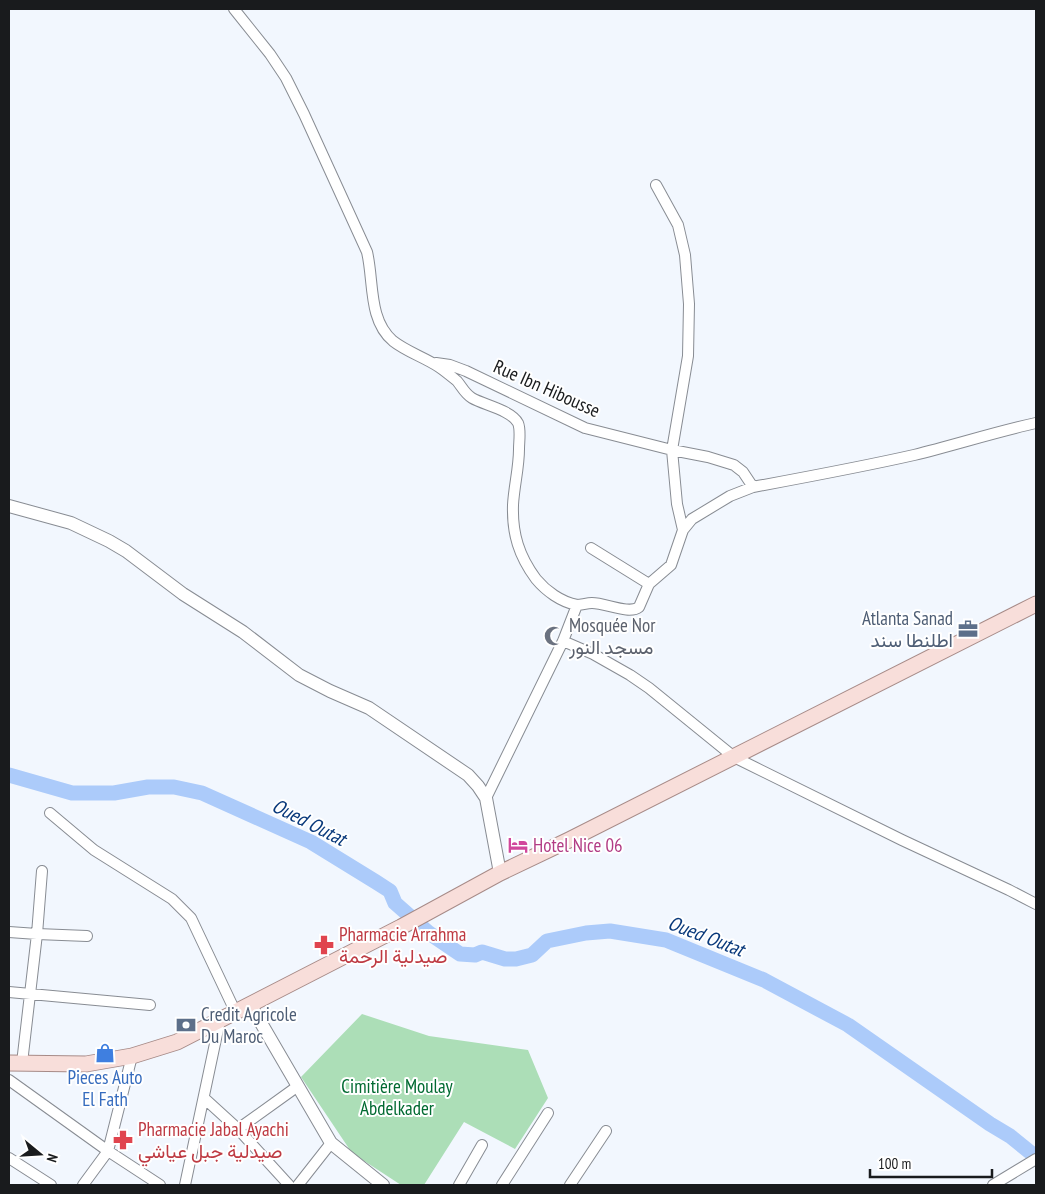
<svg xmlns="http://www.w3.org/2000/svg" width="1045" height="1194" font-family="'PT Sans Narrow',Vazirmatn,sans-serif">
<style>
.green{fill:#acdeb7}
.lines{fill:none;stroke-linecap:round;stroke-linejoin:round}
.river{stroke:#accbfa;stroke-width:15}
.minor-casing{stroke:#888c93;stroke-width:12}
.tertiary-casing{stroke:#888c93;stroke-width:14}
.primary-casing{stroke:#a78b88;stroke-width:17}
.minor{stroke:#fff;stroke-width:10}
.tertiary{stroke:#fff;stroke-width:12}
.primary{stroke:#f8deda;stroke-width:15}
.labels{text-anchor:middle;stroke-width:4;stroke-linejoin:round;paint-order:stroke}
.street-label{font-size:19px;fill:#191b1d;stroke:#fff}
.service-label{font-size:19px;fill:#4e5e75;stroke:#fff;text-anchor:end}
.worship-label{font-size:19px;fill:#5b616d;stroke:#fff;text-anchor:start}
.hotel-label{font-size:19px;fill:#b23c85;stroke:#fff;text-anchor:start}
.health-label{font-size:19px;fill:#be3a42;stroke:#fff;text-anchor:start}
.shop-label{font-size:19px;fill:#366cbe;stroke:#fff}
.park-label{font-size:19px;fill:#016a31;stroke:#fff}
.water-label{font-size:20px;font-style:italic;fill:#09397b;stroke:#fff}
</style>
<rect width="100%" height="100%" fill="#f2f7fe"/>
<path class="green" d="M362 1014 429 1036 528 1050 548 1098 515 1149 464 1122 424 1185H401L352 1153 301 1077Z"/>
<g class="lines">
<path class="river" d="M9 775 72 793H114L148 787H174L202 793 311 842 376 882 390 891 395 903 429 933 460 954 475 955 482 952 505 959H516L532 955 547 941 586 933 610 931 666 940 764 980 848 1025 990 1124 1010 1136 1036 1157"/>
<defs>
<path id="minor" d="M234 9 270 54 286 78 304 114 367 252C374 281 368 320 393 341 407 352 424 357 439 367 445 371 451 376 457 381 462 387 465 394 472 398 484 405 511 410 518 423 521 430 519 441 519 449 519 468 514 486 513 505 512 534 519 556 536 579 546 591 561 602 577 605 581 605 587 603 592 603 606 603 629 615 639 607L649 584 671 565 683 530 692 519 730 496 753 487C807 477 861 467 914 455 955 445 995 432 1036 423
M656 185 678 225 685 255 689 304 688 356 672 450 677 504 683 530
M436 363 450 365 466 371 585 428 672 450 708 457 734 465 743 472 753 487
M591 548 649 584
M563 641 593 654 630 675 649 688 734 757 902 840 1009 890 1036 904
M486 798 563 641 577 605
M50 813 94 850 172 899 191 918 235 1011
M42 871 37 934 87 936
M9 932 37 934 22 1063
M9 992 150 1005
M9 1080 108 1151 160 1185
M204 1098 238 1129 289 1185
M238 1129 298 1086
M9 1158 51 1185
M83 1185 108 1151 132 1056
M185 1185 220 1020
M298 1185 331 1143
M459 1185 482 1145
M502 1185 548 1113
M570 1185 606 1131
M993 1185 1036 1159"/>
<path id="tertiary" d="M9 506 71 523 109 541 126 551 183 594 243 632 299 675 330 691 369 708 468 775 478 786 486 798 500 873
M250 1004 331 1143 383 1185"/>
<path id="primary" d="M9 1063 86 1064 132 1056 177 1042 401 927 500 873 569 840 1036 604"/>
</defs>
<use href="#minor" class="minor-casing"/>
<use href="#tertiary" class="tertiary-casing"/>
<use href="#primary" class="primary-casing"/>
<use href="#minor" class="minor"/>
<use href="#tertiary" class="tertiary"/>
<use href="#primary" class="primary"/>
</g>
<defs>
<symbol id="office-bare" viewBox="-9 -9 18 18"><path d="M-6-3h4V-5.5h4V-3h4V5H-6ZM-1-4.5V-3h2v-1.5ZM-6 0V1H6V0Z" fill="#5c6f8a" stroke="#fff" stroke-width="2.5" paint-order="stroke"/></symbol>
<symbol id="mosque-bare" viewBox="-9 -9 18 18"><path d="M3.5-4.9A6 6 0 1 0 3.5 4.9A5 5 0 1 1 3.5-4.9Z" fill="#6b7280" stroke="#fff" stroke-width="2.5" paint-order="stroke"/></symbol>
<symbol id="hotel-bare" viewBox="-9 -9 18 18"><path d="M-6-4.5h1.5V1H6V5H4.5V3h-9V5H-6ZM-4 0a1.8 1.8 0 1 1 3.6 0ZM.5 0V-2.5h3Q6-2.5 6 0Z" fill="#d1479c" stroke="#fff" stroke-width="2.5" paint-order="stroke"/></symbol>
<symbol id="pharmacy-bare" viewBox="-9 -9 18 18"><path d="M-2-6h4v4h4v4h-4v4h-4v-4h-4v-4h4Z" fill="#e0444e" stroke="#fff" stroke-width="2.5" paint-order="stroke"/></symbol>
<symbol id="bank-bare" viewBox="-9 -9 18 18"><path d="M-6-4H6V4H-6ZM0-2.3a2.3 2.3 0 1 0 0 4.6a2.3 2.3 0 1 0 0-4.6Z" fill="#5c6f8a" stroke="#fff" stroke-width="2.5" paint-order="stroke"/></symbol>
<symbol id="shop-bare" viewBox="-9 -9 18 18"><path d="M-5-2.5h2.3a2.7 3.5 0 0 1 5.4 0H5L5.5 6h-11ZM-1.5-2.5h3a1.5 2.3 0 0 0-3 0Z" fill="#3f7fe0" stroke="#fff" stroke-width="2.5" paint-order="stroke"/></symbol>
</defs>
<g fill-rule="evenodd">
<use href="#office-bare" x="954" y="615" width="28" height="28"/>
<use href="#mosque-bare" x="540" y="622" width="28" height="28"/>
<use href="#hotel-bare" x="504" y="831" width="28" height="28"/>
<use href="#pharmacy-bare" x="310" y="931" width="28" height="28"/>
<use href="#bank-bare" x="172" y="1011" width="28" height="28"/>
<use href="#shop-bare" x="91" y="1039" width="28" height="28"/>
<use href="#pharmacy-bare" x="109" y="1126" width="28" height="28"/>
</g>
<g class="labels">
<g class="street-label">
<text transform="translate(547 388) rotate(24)" y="7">Rue Ibn Hibousse</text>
</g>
<g class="service-label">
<text x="953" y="625">Atlanta Sanad<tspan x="953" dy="22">اطلنطا سند</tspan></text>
<text x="201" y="1021" text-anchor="start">Credit Agricole<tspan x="201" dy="22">Du Maroc</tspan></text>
</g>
<g class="worship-label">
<text x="569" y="632">Mosquée Nor<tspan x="569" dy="22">مسجد النور</tspan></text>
</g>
<g class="hotel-label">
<text x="533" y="852">Hotel Nice 06</text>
</g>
<g class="health-label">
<text x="339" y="941">Pharmacie Arrahma<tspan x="339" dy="22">صيدلية الرحمة</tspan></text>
<text x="138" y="1136">Pharmacie Jabal Ayachi<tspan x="138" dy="22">صيدلية جبل عياشي</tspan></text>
</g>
<g class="shop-label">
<text x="105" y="1084">Pieces Auto<tspan x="105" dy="22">El Fath</tspan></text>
</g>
<g class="park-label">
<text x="397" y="1093">Cimitière Moulay<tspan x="397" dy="22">Abdelkader</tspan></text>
</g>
<g class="water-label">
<text transform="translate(309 822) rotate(27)" y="7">Oued Outat</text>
<text transform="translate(706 936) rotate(21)" y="7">Oued Outat</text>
</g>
</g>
<rect width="1045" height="1194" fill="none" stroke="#191b1d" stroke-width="20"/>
<g transform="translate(40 1154) rotate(108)" stroke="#ffffff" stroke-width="4" paint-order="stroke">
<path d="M0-4L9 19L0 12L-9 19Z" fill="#191b1d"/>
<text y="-8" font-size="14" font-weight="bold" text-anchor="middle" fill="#191b1d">N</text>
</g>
<path d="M870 1169v8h122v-8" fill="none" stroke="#191b1d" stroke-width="2.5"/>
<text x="878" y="1169" font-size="15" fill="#191b1d" stroke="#ffffff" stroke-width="4" paint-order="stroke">100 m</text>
</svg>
